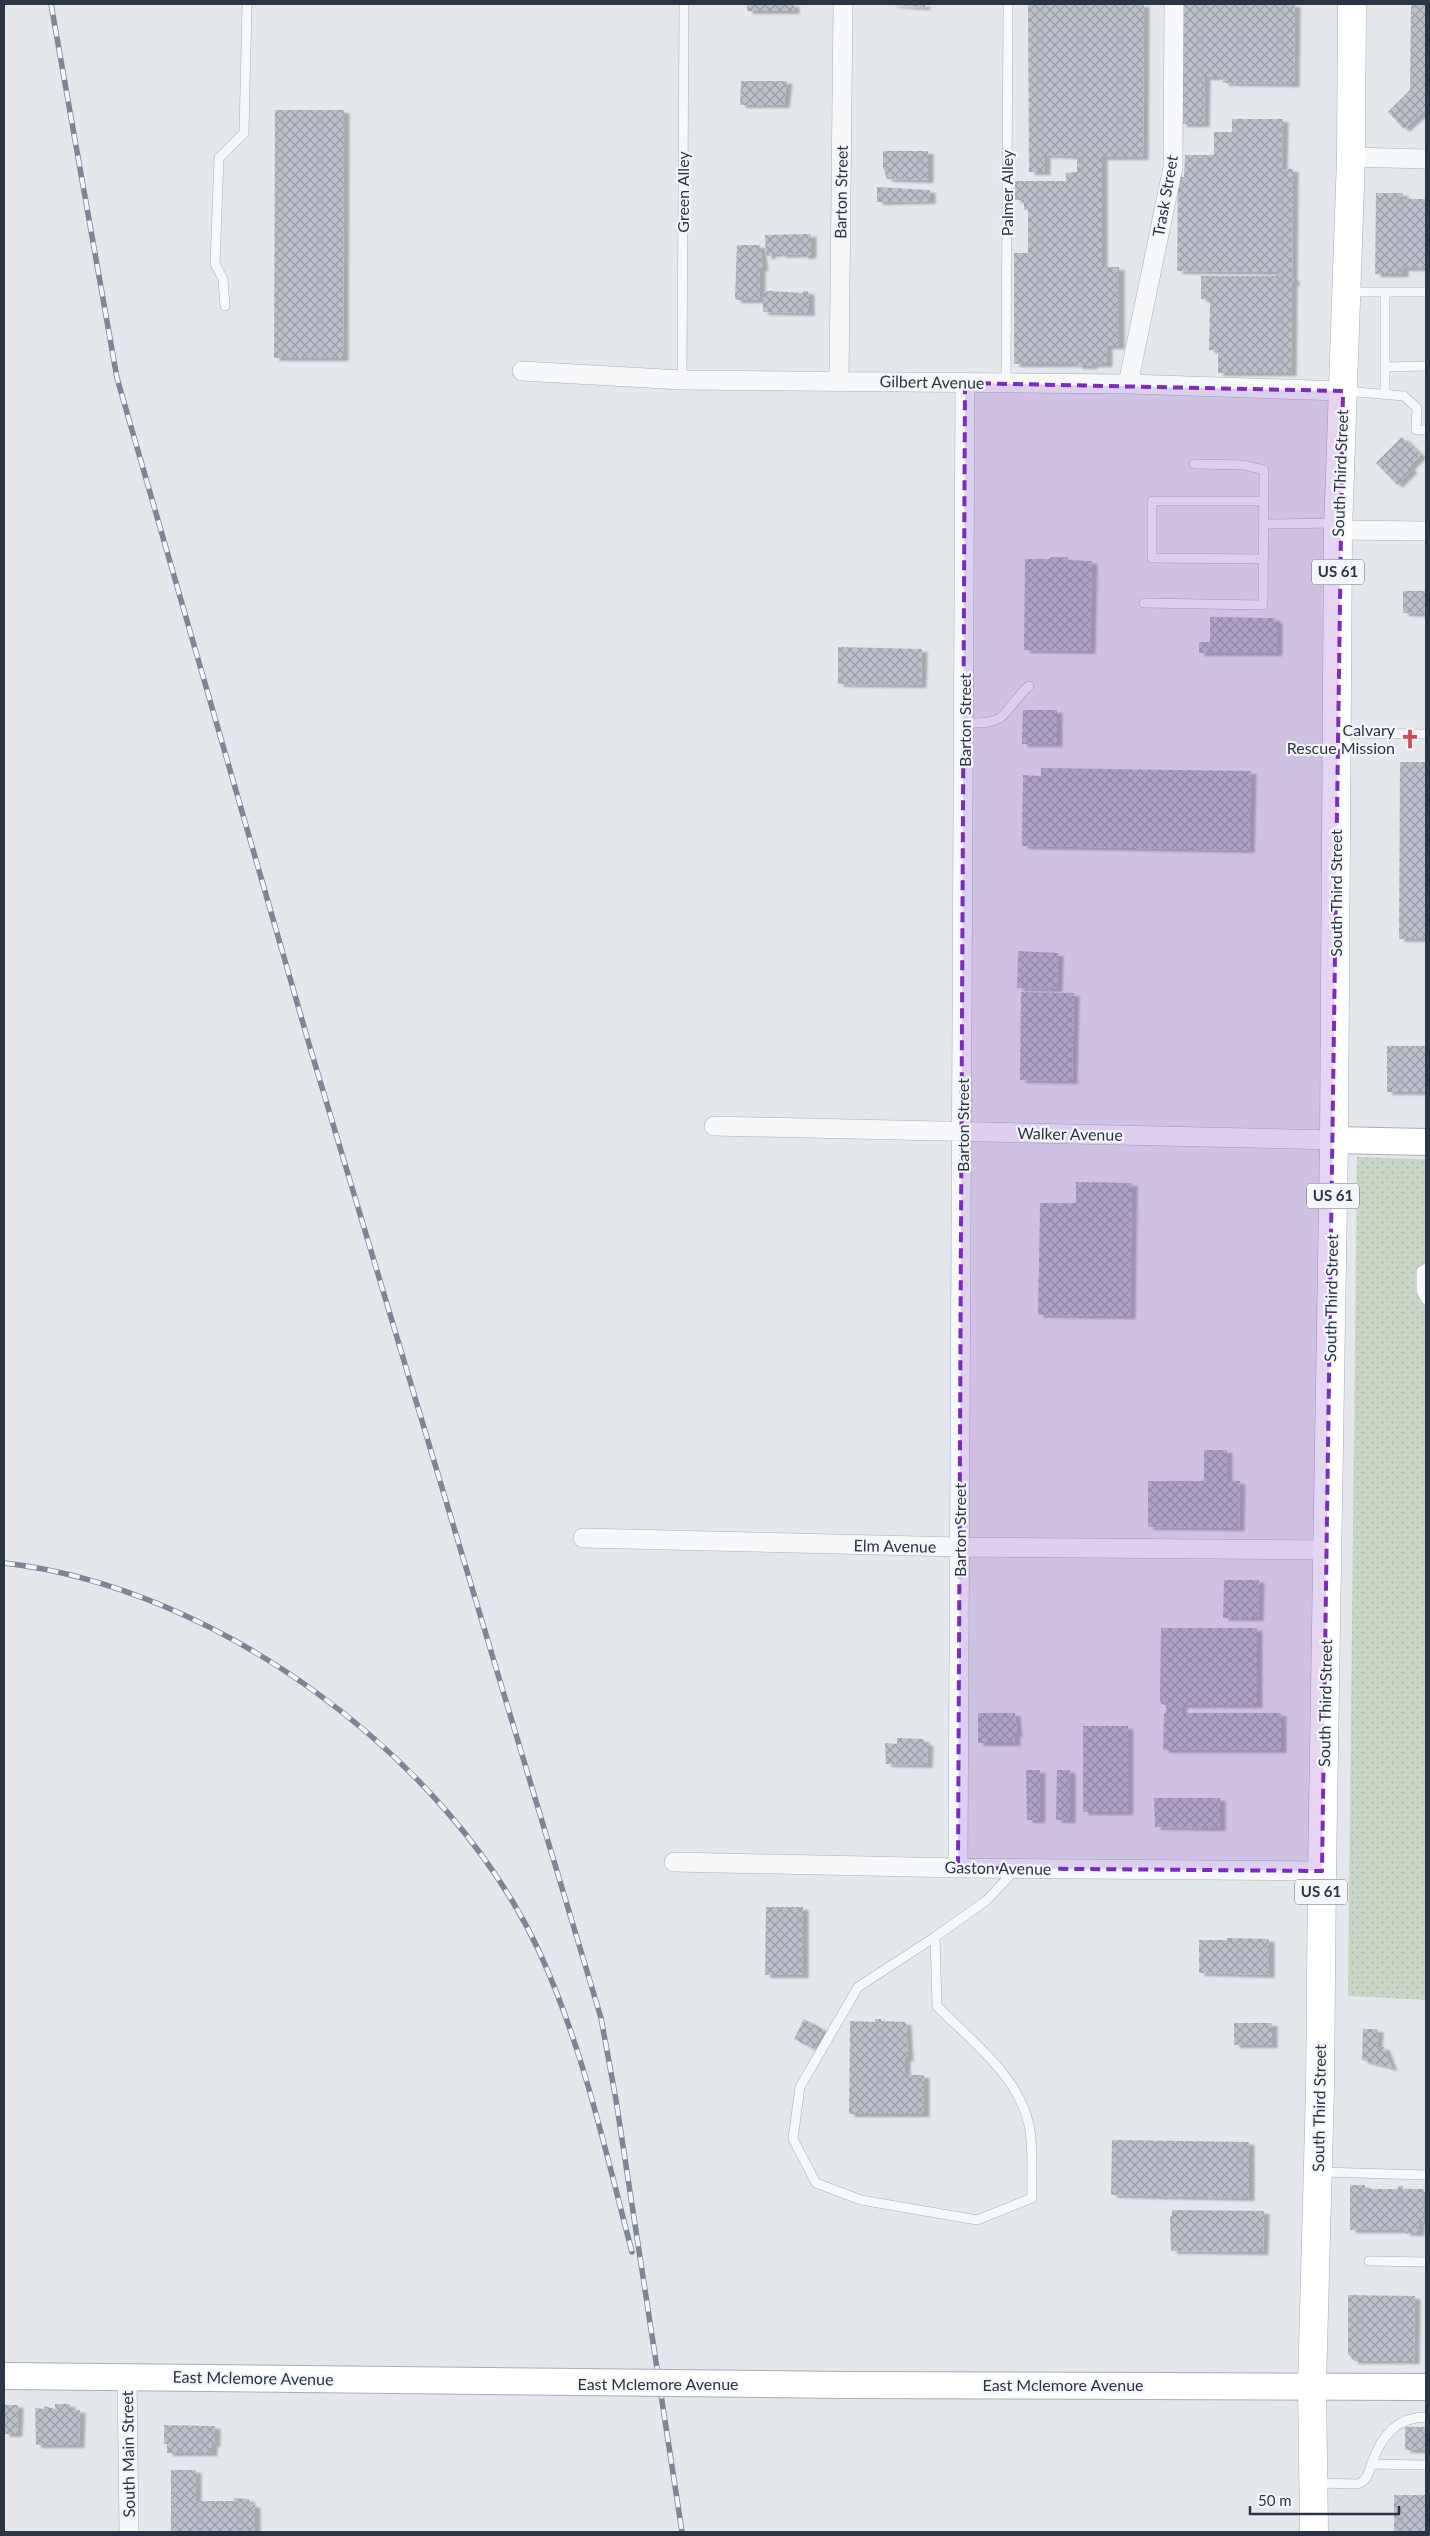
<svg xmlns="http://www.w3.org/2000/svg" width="1430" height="2536" font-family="Lato,sans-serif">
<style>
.grass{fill:url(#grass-dots)}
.building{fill:url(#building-cross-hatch);filter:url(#shadow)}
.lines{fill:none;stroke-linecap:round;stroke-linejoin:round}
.lane-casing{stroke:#a9aeb7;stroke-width:10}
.street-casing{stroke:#a9aeb7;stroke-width:20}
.secondary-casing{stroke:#a9aeb7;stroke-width:28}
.primary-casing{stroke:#a3abb8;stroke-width:29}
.lane{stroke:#f7f8fa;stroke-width:9}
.street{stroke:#f7f8fa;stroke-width:19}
.secondary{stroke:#fff;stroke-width:26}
.primary{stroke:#fff;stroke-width:28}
.rail-casing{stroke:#7d8696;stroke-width:5.5}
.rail{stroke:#f4f6f9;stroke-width:4;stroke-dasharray:11;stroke-linecap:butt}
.secondary-bridge-casing{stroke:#a9aeb7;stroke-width:28;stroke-linecap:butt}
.secondary-bridge{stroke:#fff;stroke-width:26}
.marked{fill:#7b2cbf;fill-opacity:0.2;stroke:#7b2cbf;stroke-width:4;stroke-dasharray:10 6;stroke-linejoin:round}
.labels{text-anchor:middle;stroke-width:4.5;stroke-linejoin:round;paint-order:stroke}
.shield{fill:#f4f6f9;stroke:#676e7b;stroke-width:1}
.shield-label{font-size:15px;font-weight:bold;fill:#2b3445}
.street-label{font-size:16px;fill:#2b3445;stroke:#f4f6f9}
.poi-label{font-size:16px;fill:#2b3445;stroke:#f4f6f9;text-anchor:end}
</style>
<defs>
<pattern id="grass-dots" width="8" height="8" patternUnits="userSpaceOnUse" patternTransform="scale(1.25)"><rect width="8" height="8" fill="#c9d6c5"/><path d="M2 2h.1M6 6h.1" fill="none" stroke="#adb8ab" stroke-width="1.8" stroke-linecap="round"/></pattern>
<pattern id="building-cross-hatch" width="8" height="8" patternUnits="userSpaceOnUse" patternTransform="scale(1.25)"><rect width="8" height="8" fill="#bbc0ca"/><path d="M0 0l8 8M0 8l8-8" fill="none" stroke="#989da6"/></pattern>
<filter id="shadow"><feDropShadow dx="5.5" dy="3" stdDeviation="1" flood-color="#0004"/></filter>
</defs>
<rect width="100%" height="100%" fill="#e4e7ec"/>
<path class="grass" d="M1357 1157 1426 1159V2000L1348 1996Z"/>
<path class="building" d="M747 4H794V11H747Z
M892 4H925V7L892 5Z
M1028 4H1144L1143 157H1102V267H1119V346H1107V364H1092V366H1077V364H1014V253H1028V210H1024V200H1015V181H1066V173L1077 172V156L1045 155V172H1029Z
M1203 4H1295L1294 84 1223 83 1224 77H1205L1204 124H1181L1180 5Z
M1411 4H1426V109L1404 129 1388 112 1410 90Z
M741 81H787L784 105H740Z
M275 110H344L343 358H274Z
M1232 119H1283L1282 169H1293L1292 278H1294V283H1292L1291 373H1218V351L1209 350 1210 300 1201 299V276H1276V272L1177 271 1178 177H1184L1185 155H1214V132H1232Z
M883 151H928V180L887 179 883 167Z
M877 187 930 190V201L877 202Z
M1376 193H1403V199H1426V268H1403V274H1375Z
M811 234V254L808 256H803V254L781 255V253L770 254V256H766L765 235Z
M737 245H760L763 268H760V300H736L735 297Z
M770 291 803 293V291H807L809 293V313L763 312V292Z
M1402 437 1421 455 1409 467 1412 470 1397 485 1376 463Z
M1051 557H1068V560L1092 561 1090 651 1024 650 1025 559H1050Z
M1403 591H1426V614L1403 613Z
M1210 617 1275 618V621L1277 620V653H1199V642H1210Z
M838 647 922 649 921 685 838 684Z
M1023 710H1057V744H1022Z
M1400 762H1426V939H1399Z
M1041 768 1251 771 1249 850 1022 846 1023 775 1041 776Z
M1018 951 1058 953 1057 989 1017 988Z
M1021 992 1074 993 1072 1081 1020 1080Z
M1387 1046H1426V1092H1387Z
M1076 1182 1132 1183 1130 1316 1038 1315 1040 1203H1076Z
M1204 1450H1227V1481H1240L1239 1528 1148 1527V1481H1204Z
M1224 1580H1259L1258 1618H1223Z
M1161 1628H1257V1705H1182L1181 1713H1281V1750H1163L1164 1713H1166V1705L1161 1704 1160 1698Z
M978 1713H1015L1017 1734H1015V1743H978Z
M1083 1726H1128V1812H1083Z
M897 1738 924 1739V1743H928L927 1765 886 1764 885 1743 897 1744Z
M1026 1770H1040V1820H1027Z
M1057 1770H1070V1820H1056Z
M1154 1798H1220V1828L1155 1827Z
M766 1907H803V1975H765Z
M1227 1938 1269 1939V1975L1199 1973V1940H1227Z
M804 2019 824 2030 814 2049 794 2039Z
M875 2019H881V2021L906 2022 908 2058H905V2075H924V2114H849L850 2021 875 2022Z
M1234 2023H1272V2045H1234Z
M1363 2029H1378L1377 2047H1384L1392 2068 1362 2060Z
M1112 2140 1249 2142V2198L1111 2195Z
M1350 2185H1365V2189H1398V2186H1403L1402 2189H1424V2222H1419V2233H1405V2230H1350Z
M1172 2210 1264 2211 1263 2252 1171 2251 1170 2216H1172Z
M1348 2295 1415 2296 1414 2361H1354L1348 2354Z
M55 2404H70V2410H80L79 2445H36L35 2408 44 2409V2406L55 2409Z
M4 2405H18L17 2434H4Z
M164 2425 215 2426V2444H212V2453H167V2444H164Z
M1405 2427H1426V2450H1405Z
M171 2470H196V2501H234V2498L249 2499 250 2504 255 2505V2532H171Z
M1394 2495H1426V2532H1394Z"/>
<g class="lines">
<defs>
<path id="lane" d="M1349 292H1426
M1385 292V393
M225 306 223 279 215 264 219 158 244 133 247 4
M1385 367 1426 366
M682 380 684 4
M1006 383 1008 4
M1345 391 1404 396 1417 408 1416 430H1426
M1264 524 1336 523
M1264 559 1152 558V501H1264
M1144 603 1263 605 1264 470 1244 465 1194 464
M965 723C975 723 990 724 1000 718 1008 712 1019 694 1029 686
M1340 733 1426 734
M1426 1268 1421 1271V1291L1426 1300
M935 1937 858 1987 800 2087 793 2139 816 2183 861 2200 977 2220 1032 2198C1031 2175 1034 2148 1029 2125 1018 2075 971 2041 937 2006L935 1937 987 1900 1015 1870
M1321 2172 1426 2175
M1369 2261 1426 2262
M1371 2464 1426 2465
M1316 2483 1358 2484C1369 2479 1368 2473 1372 2463 1381 2436 1397 2417 1426 2417"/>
<path id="street" d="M1351 157 1426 159
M522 371 682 380 1128 384 1343 391
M839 381 843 4
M1128 384 1173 167 1174 4
M1338 530 1426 531
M714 1126 1334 1140
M583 1538 960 1547 1327 1550
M674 1862 958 1868 1322 1871
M958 1868 965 383
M127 2376 129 2532"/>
<path id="secondary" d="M1334 1140 1426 1142
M4 2376 394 2380
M844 2385 1426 2387"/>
<path id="primary" d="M1314 2532 1312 2386 1320 2089 1322 1871 1334 1140 1338 530 1351 157 1352 4"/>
</defs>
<use href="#lane" class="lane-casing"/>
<use href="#street" class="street-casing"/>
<use href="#secondary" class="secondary-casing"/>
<use href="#primary" class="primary-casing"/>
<use href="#lane" class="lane"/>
<use href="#street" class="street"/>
<use href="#secondary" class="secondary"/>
<use href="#primary" class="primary"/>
<defs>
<path id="rail" d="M51 4 117 378 309 1044 601 2018 616 2100 682 2532
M4 1563C216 1587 447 1756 538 1949 583 2046 605 2150 632 2252"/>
</defs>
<use href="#rail" class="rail-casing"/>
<use href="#rail" class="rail"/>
<defs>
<path id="secondary-bridge" d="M394 2380 844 2385"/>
</defs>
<use href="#secondary-bridge" class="secondary-bridge-casing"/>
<use href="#secondary-bridge" class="secondary-bridge"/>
</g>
<path class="marked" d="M965 383 1343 391 1322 1871 958 1868Z"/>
<defs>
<symbol id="church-bare" viewBox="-9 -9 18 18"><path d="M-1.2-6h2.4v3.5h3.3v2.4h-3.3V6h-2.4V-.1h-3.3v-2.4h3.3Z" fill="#d1495b" stroke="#f4f6f9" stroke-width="2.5" paint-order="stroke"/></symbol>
</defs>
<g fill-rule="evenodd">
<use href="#church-bare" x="1396" y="725" width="28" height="28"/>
</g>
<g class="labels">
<g class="shield">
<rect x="1312" y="559.5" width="52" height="25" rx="4"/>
<rect x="1307" y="1183.5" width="52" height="25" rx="4"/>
<rect x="1295" y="1879.5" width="52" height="25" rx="4"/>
</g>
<g class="shield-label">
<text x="1338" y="577">US 61</text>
<text x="1333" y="1201">US 61</text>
<text x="1321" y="1897">US 61</text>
</g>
<g class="street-label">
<text transform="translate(683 192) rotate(-90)" y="6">Green Alley</text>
<text transform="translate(841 192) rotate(-89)" y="6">Barton Street</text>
<text transform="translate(1007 193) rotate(-90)" y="6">Palmer Alley</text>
<text transform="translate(1165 196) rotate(-80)" y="6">Trask Street</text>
<text transform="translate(932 382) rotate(1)" y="6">Gilbert Avenue</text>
<text transform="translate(1340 473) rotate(-88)" y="6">South Third Street</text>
<text transform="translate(965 720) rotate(-90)" y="6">Barton Street</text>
<text transform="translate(1336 893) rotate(-90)" y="6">South Third Street</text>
<text transform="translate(963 1125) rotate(-90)" y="6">Barton Street</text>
<text transform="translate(1070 1134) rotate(1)" y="6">Walker Avenue</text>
<text transform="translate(1331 1298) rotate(-89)" y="6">South Third Street</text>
<text transform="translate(960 1530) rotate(-90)" y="6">Barton Street</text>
<text transform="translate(895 1546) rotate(1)" y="6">Elm Avenue</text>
<text transform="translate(1325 1703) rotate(-89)" y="6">South Third Street</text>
<text transform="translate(998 1868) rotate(1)" y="6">Gaston Avenue</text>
<text transform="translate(1319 2108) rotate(-89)" y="6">South Third Street</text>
<text transform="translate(253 2378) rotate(1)" y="6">East Mclemore Avenue</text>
<text x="658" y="2390">East Mclemore Avenue</text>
<text x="1063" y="2391">East Mclemore Avenue</text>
<text transform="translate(128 2454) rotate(-91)" y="6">South Main Street</text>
</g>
<g class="poi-label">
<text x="1395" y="736">Calvary<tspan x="1395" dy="18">Rescue Mission</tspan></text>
</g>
</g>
<rect width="1430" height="2536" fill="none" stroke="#2b3445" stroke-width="10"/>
<path d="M1250 2506v8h149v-8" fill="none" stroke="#2b3445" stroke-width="2.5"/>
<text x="1258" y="2506" font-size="15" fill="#2b3445" stroke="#f4f6f9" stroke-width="4" paint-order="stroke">50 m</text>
</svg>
